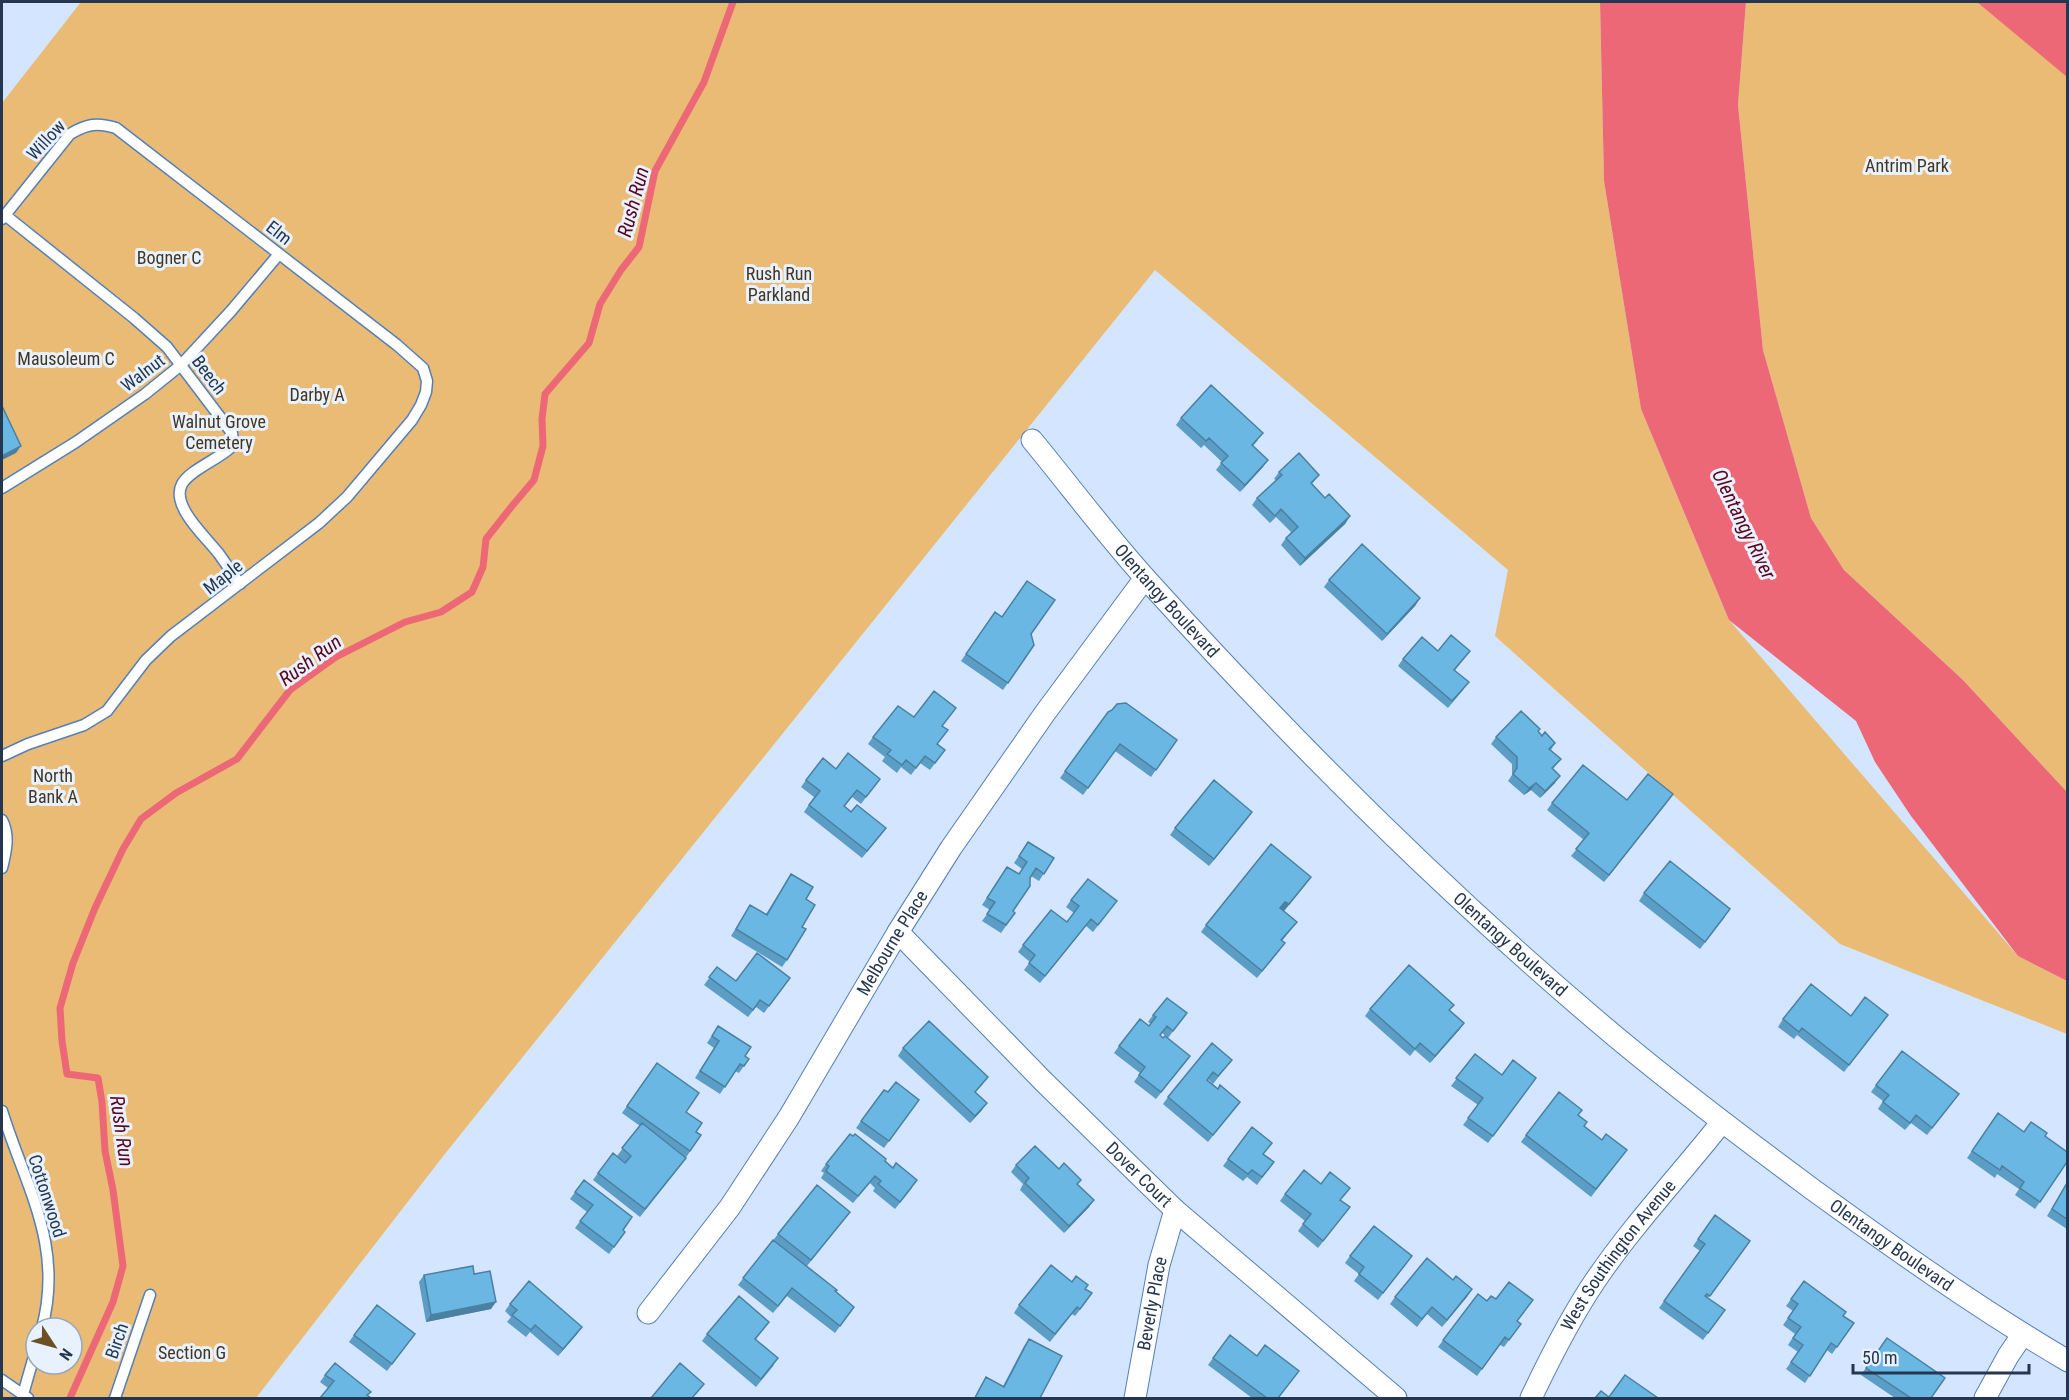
<svg xmlns="http://www.w3.org/2000/svg" width="2069" height="1400" font-family="'Roboto Condensed',sans-serif">
<style>
.green{fill:#eabb75;fill-rule:evenodd}
.water{fill:#ed6876}
.lines{fill:none;stroke-linecap:round;stroke-linejoin:round}
.stream{stroke:#ed6876;stroke-width:7}
.service-casing{stroke:#547fb8;stroke-width:13}
.minor-casing{stroke:#547fb8;stroke-width:23}
.service{stroke:#fff;stroke-width:10}
.minor{stroke:#fff;stroke-width:21}
.wall{fill:#5b9dc4}
.shaded-wall{fill:#4a80a0}
.building{fill:#6ab7e4;stroke:#4a80a0;stroke-width:1.5}
.labels{text-anchor:middle;stroke-width:6;stroke-linejoin:round;paint-order:stroke}
.street-label{font-size:18px;fill:#253750;stroke:#e8f2ff}
.park-label{font-size:18px;fill:#443621;stroke:#e8f2ff}
.water-label{font-size:20px;font-style:italic;fill:#5c051a;stroke:#e8f2ff}
</style>
<rect width="100%" height="100%" fill="#d3e5ff"/>
<path class="green" d="M81 2H1600L1604 181 1641 409 1729 620 2018 956 2067 981V1034L1840 944 1495 636 1508 570 1155 270 444 1155 256 1398H2V103ZM36 1328H72V1364H36Z
M1746 2H2067V792L1963 680 1844 570 1811 518 1763 350 1738 105Z"/>
<path class="water" d="M1600 2H1746L1738 105 1763 350 1811 518 1844 570 1963 680 2067 792V981L2018 956 1911 816 1875 762 1856 721 1729 620 1641 409 1604 181Z
M1977 2H2067V77Z"/>
<g class="lines">
<path class="stream" d="M70 1398 113 1302 123 1266 113 1190 105 1151 102 1102 98 1078 67 1074 62 1041 60 1008 73 963 95 908 123 849 141 819 176 793 237 759 290 690 336 657 405 622 441 612 472 592 483 567 486 539 512 506 534 480 543 446 542 419 545 394 589 343 600 304 621 270 639 247 655 171 704 82 733 2"/>
<defs>
<path id="service" d="M5 215 134 318 167 347 232 433 233 441 230 448C217 460 190 470 182 484 170 506 207 538 219 554 226 564 233 574 240 584
M2 219 70 134C87 124 97 122 116 128L397 345 423 368 427 381 426 392 421 405 412 420 347 497 319 523 171 636 146 660 107 711 84 725 28 744 2 756
M2 488 76 442 145 394 181 365 231 311 279 254
M2 820C10 835 6 852 2 868
M2 1111C26 1188 64 1245 42 1328
M2 1380 28 1398
M22 1398 36 1349
M115 1398 150 1295"/>
<g id="minor">
<path id="s1" d="M1032 440C1070 486 1107 536 1147 580 1288 736 1437 885 1597 1021 1666 1080 1739 1135 1812 1189 1895 1249 1979 1309 2068 1361"/>
<path id="s2" d="M898 932 1043 1081 1175 1210 1396 1398"/>
<path id="s3" d="M648 1313 730 1207 789 1117 898 932 951 848 1045 713 1145 578"/>
<path id="s4" d="M1135 1398 1159 1265 1175 1210"/>
<path id="s5" d="M1531 1398C1550 1358 1570 1318 1595 1281 1633 1225 1680 1175 1722 1122"/>
<path d="M1985 1398 2008 1356 2023 1334"/>
</g>
</defs>
<use href="#service" class="service-casing"/>
<use href="#minor" class="minor-casing"/>
<use href="#service" class="service"/>
<use href="#minor" class="minor"/>
</g>
<path class="wall" d="M1181 418 1258 440 1253 446 1263 467 1240 492 1216 470 1222 462 1204 445 1201 448 1176 425Z
M1279 472 1319 475 1312 484 1325 498 1350 516 1345 524 1300 566 1281 545 1286 538 1291 532 1276 517 1270 523 1252 505 1257 498 1276 480 1274 479Z
M1329 580 1420 598 1415 606 1382 641 1324 587Z
M995 612 1034 645 1003 690 961 661Z
M1438 651H1470L1455 670 1464 689 1448 708 1398 666 1403 659Z
M1108 712 1177 740 1151 777 1115 751 1083 795 1060 778Z
M914 717 943 726 938 744 945 750 930 770 920 763 911 775 901 767 897 773 882 761 885 757 868 744 873 737Z
M1538 732 1542 736 1555 743 1551 750 1561 759 1553 769 1555 783 1540 798 1531 790 1524 795 1508 781 1512 775V764L1491 744 1496 737Z
M836 769 880 779 861 804 852 797 845 806 881 835 862 858 804 812 814 797 801 787 806 780Z
M1668 801 1604 882 1571 856 1584 840 1547 810 1552 803Z
M1252 812 1209 866 1170 835 1175 828Z
M1028 842 1054 858 1039 881 1031 876 1013 911 1015 913 1001 933 982 921 990 910 982 905 1007 867 1019 874 1022 869 1014 863Z
M791 874 806 899 802 927 787 960 782 967 731 936 750 905 766 914Z
M1306 884 1284 911 1283 910 1297 922 1282 941 1280 950 1257 978 1201 932 1206 925Z
M1644 893 1725 917 1700 949 1639 901Z
M1071 900 1117 901 1093 932 1086 926 1040 983 1024 970 1030 962 1018 952 1023 945 1067 922 1074 913 1066 907Z
M717 967 736 981 790 978 764 1013 756 1007 748 1017 704 985Z
M1370 1009 1450 1010 1464 1023 1459 1030 1430 1063 1415 1050 1410 1056 1365 1016Z
M1187 1013 1168 1038 1162 1033 1160 1035 1185 1063 1156 1099 1134 1082 1140 1073 1114 1053 1119 1046 1149 1026 1151 1024 1148 1022 1153 1015Z
M1888 1015 1844 1072 1797 1035 1794 1039 1778 1027 1783 1019Z
M718 1026 745 1056 749 1059 739 1073 735 1071 720 1094 695 1078 714 1048 707 1043Z
M903 1048 983 1084 975 1092 982 1110 970 1123 898 1056Z
M1475 1054 1502 1075 1536 1078 1488 1143 1463 1125 1478 1105 1451 1086Z
M1232 1060 1213 1084 1208 1079 1207 1080 1218 1089 1240 1102 1208 1142 1163 1104 1168 1097Z
M657 1063 696 1132 701 1135 681 1165 640 1217 593 1180 598 1173 626 1163 617 1156 640 1126 622 1113Z
M1876 1085 1954 1101 1927 1135 1911 1123 1905 1130 1878 1109 1883 1101 1871 1092Z
M884 1090 888 1092 919 1100 884 1148 856 1128Z
M1998 1113 2024 1132 2045 1136 2067 1162 2035 1209 2015 1195 2019 1189 1997 1174 1995 1178 1967 1158Z
M1578 1115 1584 1126 1602 1140 1627 1150 1591 1197 1521 1142 1526 1135Z
M1252 1127 1263 1154 1274 1162 1257 1185 1247 1177 1243 1181 1223 1166Z
M885 1161 912 1188 895 1209 873 1191 875 1188 870 1183 853 1203 821 1178 824 1173 821 1171 826 1164Z
M1016 1165 1059 1169 1081 1180 1078 1184 1089 1207 1064 1233 1020 1190 1023 1184 1011 1172Z
M584 1180 623 1230 625 1232 609 1254 575 1228 587 1212 570 1199Z
M2067 1182V1229L2047 1216Z
M1285 1194 1341 1200 1350 1207 1318 1248 1298 1231 1305 1221 1280 1201Z
M850 1212 807 1266 854 1307 835 1333 787 1296 773 1313 738 1285 778 1234Z
M1715 1215 1750 1241 1708 1298 1725 1310 1703 1340 1659 1308 1700 1251 1693 1246Z
M1350 1256 1407 1263 1378 1300 1354 1281 1359 1274 1345 1263Z
M474 1274 491 1309 426 1322 419 1282 424 1275Z
M1453 1280 1472 1289 1442 1327 1427 1314 1417 1327 1390 1304 1395 1297Z
M1804 1281 1843 1316 1854 1323 1832 1354 1827 1350 1805 1383 1786 1369 1798 1352 1788 1345 1795 1334 1783 1325 1793 1311 1786 1306Z
M1072 1282 1086 1289 1087 1301 1075 1316 1072 1314 1050 1342 1014 1313 1019 1305Z
M1478 1294 1521 1324 1504 1347 1500 1345 1477 1376 1438 1347Z
M510 1304 577 1334 558 1356 530 1332 526 1337 507 1322 511 1317 505 1311Z
M769 1322 756 1339 774 1365 756 1387 702 1341 707 1334Z
M415 1334 387 1371 349 1342 354 1335Z
M1230 1335 1278 1398H1252L1208 1365Z
M1887 1338 1931 1398H1895L1861 1375Z
M1029 1339 1040 1398H974L981 1385 986 1377 1003 1386 1024 1346Z
M325 1375 368 1396 328 1388 320 1382Z"/>
<path class="shaded-wall" d="M21 446 16 453 2 460V456Z
M1268 460 1263 467 1240 492 1245 485Z
M1350 516 1345 524 1300 566 1305 558Z
M1420 598 1415 606 1382 641 1387 634Z
M1560 776 1555 783 1540 798 1545 791Z
M1536 783 1531 790 1524 795 1529 788Z
M1673 794 1668 801 1604 882 1609 875Z
M1252 812 1247 819 1209 866 1214 859Z
M1311 877 1284 911 1280 909 1275 915 1285 902Z
M1464 1023 1459 1030 1430 1063 1435 1056Z
M987 1103 982 1110 970 1123 975 1116Z
M1094 1200 1089 1207 1064 1233 1069 1226Z
M1472 1289 1467 1297 1442 1327 1447 1320Z
M496 1302 491 1309 426 1322 431 1315Z
M582 1327 577 1334 558 1356 563 1349Z"/>
<path class="building" d="M1211 385 1263 433 1252 445 1268 460 1245 485 1221 463 1228 456 1209 438 1206 441 1181 418Z
M2 406 21 446 2 456Z
M1299 453 1319 475 1311 483 1325 498 1329 494 1350 516 1305 558 1286 538 1298 527 1281 509 1275 516 1257 498 1282 475 1279 472Z
M1362 544 1420 598 1387 634 1329 580Z
M1027 581 1055 600 1031 634 1034 645 1008 683 966 654 995 612 1002 617Z
M1451 635 1470 651 1454 670 1469 682 1452 701 1403 659 1422 637 1438 651Z
M934 691 956 708 942 726 948 730 937 744 945 750 935 763 925 756 916 768 906 760 902 765 887 754 891 750 873 737 898 706 914 717Z
M1126 703 1177 740 1156 770 1120 744 1088 788 1065 771 1108 712 1112 710 1117 704Z
M1521 711 1540 729 1538 731 1542 736 1545 732 1555 743 1549 749 1561 759 1552 768 1560 776 1545 791 1536 783 1529 788 1513 774 1517 768V757L1496 737Z
M848 753 880 779 866 797 857 790 844 806 851 812 857 805 886 828 867 851 809 805 820 791 806 780 823 758 836 769Z
M1583 765 1627 800 1648 774 1673 794 1609 875 1576 849 1589 833 1552 803Z
M1214 780 1252 812 1214 859 1175 828Z
M1028 842 1054 858 1044 874 1036 868 1030 878V886L1013 911 1015 913 1006 925 987 914 995 902 987 898 1007 867 1019 874 1027 862 1019 856Z
M1271 844 1311 877 1289 904 1285 902 1280 908 1297 922 1281 940 1285 943 1262 971 1206 925Z
M1670 861 1730 909 1705 942 1644 893Z
M791 874 813 887 806 899 815 905 802 927 806 929 787 960 736 929 750 905 767 915Z
M1088 879 1117 901 1098 925 1091 919 1045 976 1029 963 1035 955 1023 945 1051 910 1067 922 1079 906 1071 900Z
M757 953 790 978 769 1006 760 1000 753 1010 709 977 717 967 736 981Z
M1409 965 1454 1005 1449 1010 1464 1023 1435 1056 1420 1043 1415 1049 1370 1009Z
M1811 984 1851 1016 1865 997 1888 1015 1849 1065 1802 1028 1799 1032 1783 1019Z
M1167 998 1187 1013 1173 1031 1167 1026 1160 1035 1163 1038 1165 1036 1190 1056 1161 1092 1139 1075 1145 1067 1119 1046 1140 1019 1149 1026 1156 1017 1153 1015Z
M929 1021 988 1077 975 1092 987 1103 975 1116 903 1048Z
M718 1026 751 1047 745 1056 749 1059 744 1066 740 1064 725 1087 700 1071 719 1041 712 1036Z
M1212 1043 1232 1060 1218 1076 1213 1072 1207 1080 1218 1089 1220 1085 1240 1102 1213 1135 1168 1097Z
M1902 1051 1959 1094 1932 1128 1916 1115 1910 1123 1883 1102 1889 1095 1876 1085Z
M1475 1054 1502 1075 1513 1060 1536 1078 1493 1136 1468 1118 1483 1098 1456 1078Z
M657 1063 699 1093 686 1112 702 1123 696 1132 701 1135 690 1151 627 1106Z
M896 1082 919 1100 889 1141 861 1121 884 1090 888 1092Z
M1559 1092 1582 1110 1578 1115 1587 1122 1584 1126 1602 1140 1606 1134 1627 1150 1596 1189 1526 1135Z
M1998 1113 2024 1132 2031 1122 2047 1133 2045 1136 2067 1152V1162L2040 1202 2020 1188 2024 1182 2002 1166 2000 1170 1972 1151Z
M642 1123 686 1158 645 1209 598 1173 613 1153 625 1163 631 1156 622 1148Z
M1252 1127 1272 1143 1263 1154 1274 1162 1262 1177 1252 1170 1248 1174 1228 1159Z
M850 1134 853 1136 855 1134 886 1159 885 1161 893 1168 896 1163 917 1180 900 1202 878 1184 881 1181 875 1176 858 1196 826 1171 829 1166 826 1164Z
M1035 1146 1059 1169 1064 1163 1081 1180 1077 1184 1094 1200 1069 1226 1025 1183 1029 1178 1016 1165Z
M1304 1170 1321 1184 1330 1172 1350 1188 1340 1200 1350 1207 1323 1241 1303 1224 1311 1214 1285 1194Z
M584 1180 632 1217 623 1230 625 1232 614 1247 580 1221 593 1205 575 1192Z
M2067 1183V1219L2052 1209Z
M817 1185 850 1212 811 1260 778 1234Z
M1715 1215 1750 1241 1710 1296 1707 1294 1705 1296 1725 1310 1708 1333 1664 1301 1705 1244 1698 1239Z
M1374 1226 1412 1256 1383 1293 1359 1274 1364 1267 1350 1256Z
M773 1240 837 1290 835 1291 854 1307 840 1326 792 1288 778 1306 743 1278Z
M1427 1258 1453 1280 1456 1276 1472 1289 1447 1320 1432 1307 1422 1319 1395 1297Z
M1051 1265 1072 1282 1076 1276 1088 1285 1085 1289 1092 1293 1080 1309 1077 1307 1055 1334 1019 1305Z
M473 1266 474 1274 490 1271 496 1302 431 1315 424 1275Z
M529 1281 582 1327 563 1349 535 1325 531 1330 512 1315 517 1310 510 1304Z
M1804 1281 1846 1312 1843 1316 1854 1323 1837 1347 1831 1343 1810 1376 1791 1362 1803 1345 1793 1338 1801 1327 1788 1318 1798 1304 1791 1299Z
M1509 1282 1533 1300 1517 1321 1521 1324 1509 1340 1505 1337 1482 1369 1443 1340 1478 1294 1487 1301 1491 1296 1496 1299Z
M739 1296 769 1322 755 1339 778 1358 761 1379 707 1334Z
M377 1305 415 1334 392 1364 354 1335Z
M1230 1335 1257 1356 1265 1345 1299 1371 1278 1398H1267L1213 1358Z
M1887 1338 1945 1378 1931 1398H1911L1866 1368Z
M1029 1339 1062 1356 1040 1398H975L986 1377 1004 1387Z
M335 1363 371 1392 367 1395 371 1398H320L334 1381 325 1375Z
M680 1363 704 1384 692 1398H651Z
M1625 1375 1658 1398H1595L1601 1391 1609 1397Z"/>
<g class="labels">
<g class="street-label">
<text transform="translate(46 140) rotate(-47)" y="6">Willow</text>
<text transform="translate(279 233) rotate(38)" y="6">Elm</text>
<text transform="translate(143 373) rotate(-37)" y="6">Walnut</text>
<text transform="translate(209 375) rotate(53)" y="6">Beech</text>
<text transform="translate(223 577) rotate(-38)" y="6">Maple</text>
<text dy="6" stroke="none"><textPath href="#s1" startOffset="210">Olentangy Boulevard</textPath></text>
<text dy="6" stroke="none"><textPath href="#s3" startOffset="444">Melbourne Place</textPath></text>
<text dy="6" stroke="none"><textPath href="#s1" startOffset="696">Olentangy Boulevard</textPath></text>
<text dy="6" stroke="none"><textPath href="#s2" startOffset="342">Dover Court</textPath></text>
<text transform="translate(47 1196) rotate(72)" y="6">Cottonwood</text>
<text dy="6" stroke="none"><textPath href="#s1" startOffset="1182">Olentangy Boulevard</textPath></text>
<text dy="6" stroke="none"><textPath href="#s5" startOffset="168">West Southington Avenue</textPath></text>
<text dy="6" stroke="none"><textPath href="#s4" startOffset="96">Beverly Place</textPath></text>
<text transform="translate(117 1341) rotate(-71)" y="6">Birch</text>
</g>
<g class="park-label">
<text x="1907" y="172">Antrim Park</text>
<text x="169" y="264">Bogner C</text>
<text x="779" y="280">Rush Run<tspan x="779" dy="21">Parkland</tspan></text>
<text x="66" y="365">Mausoleum C</text>
<text x="317" y="401">Darby A</text>
<text x="219" y="428">Walnut Grove<tspan x="219" dy="21">Cemetery</tspan></text>
<text x="53" y="782">North<tspan x="53" dy="21">Bank A</tspan></text>
<text x="192" y="1359">Section G</text>
</g>
<g class="water-label">
<text transform="translate(633 202) rotate(-75)" y="7">Rush Run</text>
<text transform="translate(1744 524) rotate(64)" y="7">Olentangy River</text>
<text transform="translate(310 660) rotate(-36)" y="7">Rush Run</text>
<text transform="translate(122 1131) rotate(82)" y="7">Rush Run</text>
</g>
</g>
<rect width="2069" height="1400" fill="none" stroke="#253750" stroke-width="6"/>
<g transform="translate(54 1346) rotate(126)"><circle r="28" fill="#e8f2ff" stroke="#9aa7b9" stroke-width="1.5"/>
<path d="M0-4.5L10 22L0 15L-10 22Z" fill="#6c5023"/>
<text y="-9" font-size="16" font-weight="bold" text-anchor="middle" fill="#253750">N</text>
</g>
<path d="M1853 1364v9h176v-9" fill="none" stroke="#253750" stroke-width="3"/>
<text x="1862" y="1364" font-size="18" fill="#253750" stroke="#e8f2ff" stroke-width="4.5" paint-order="stroke">50 m</text>
</svg>
